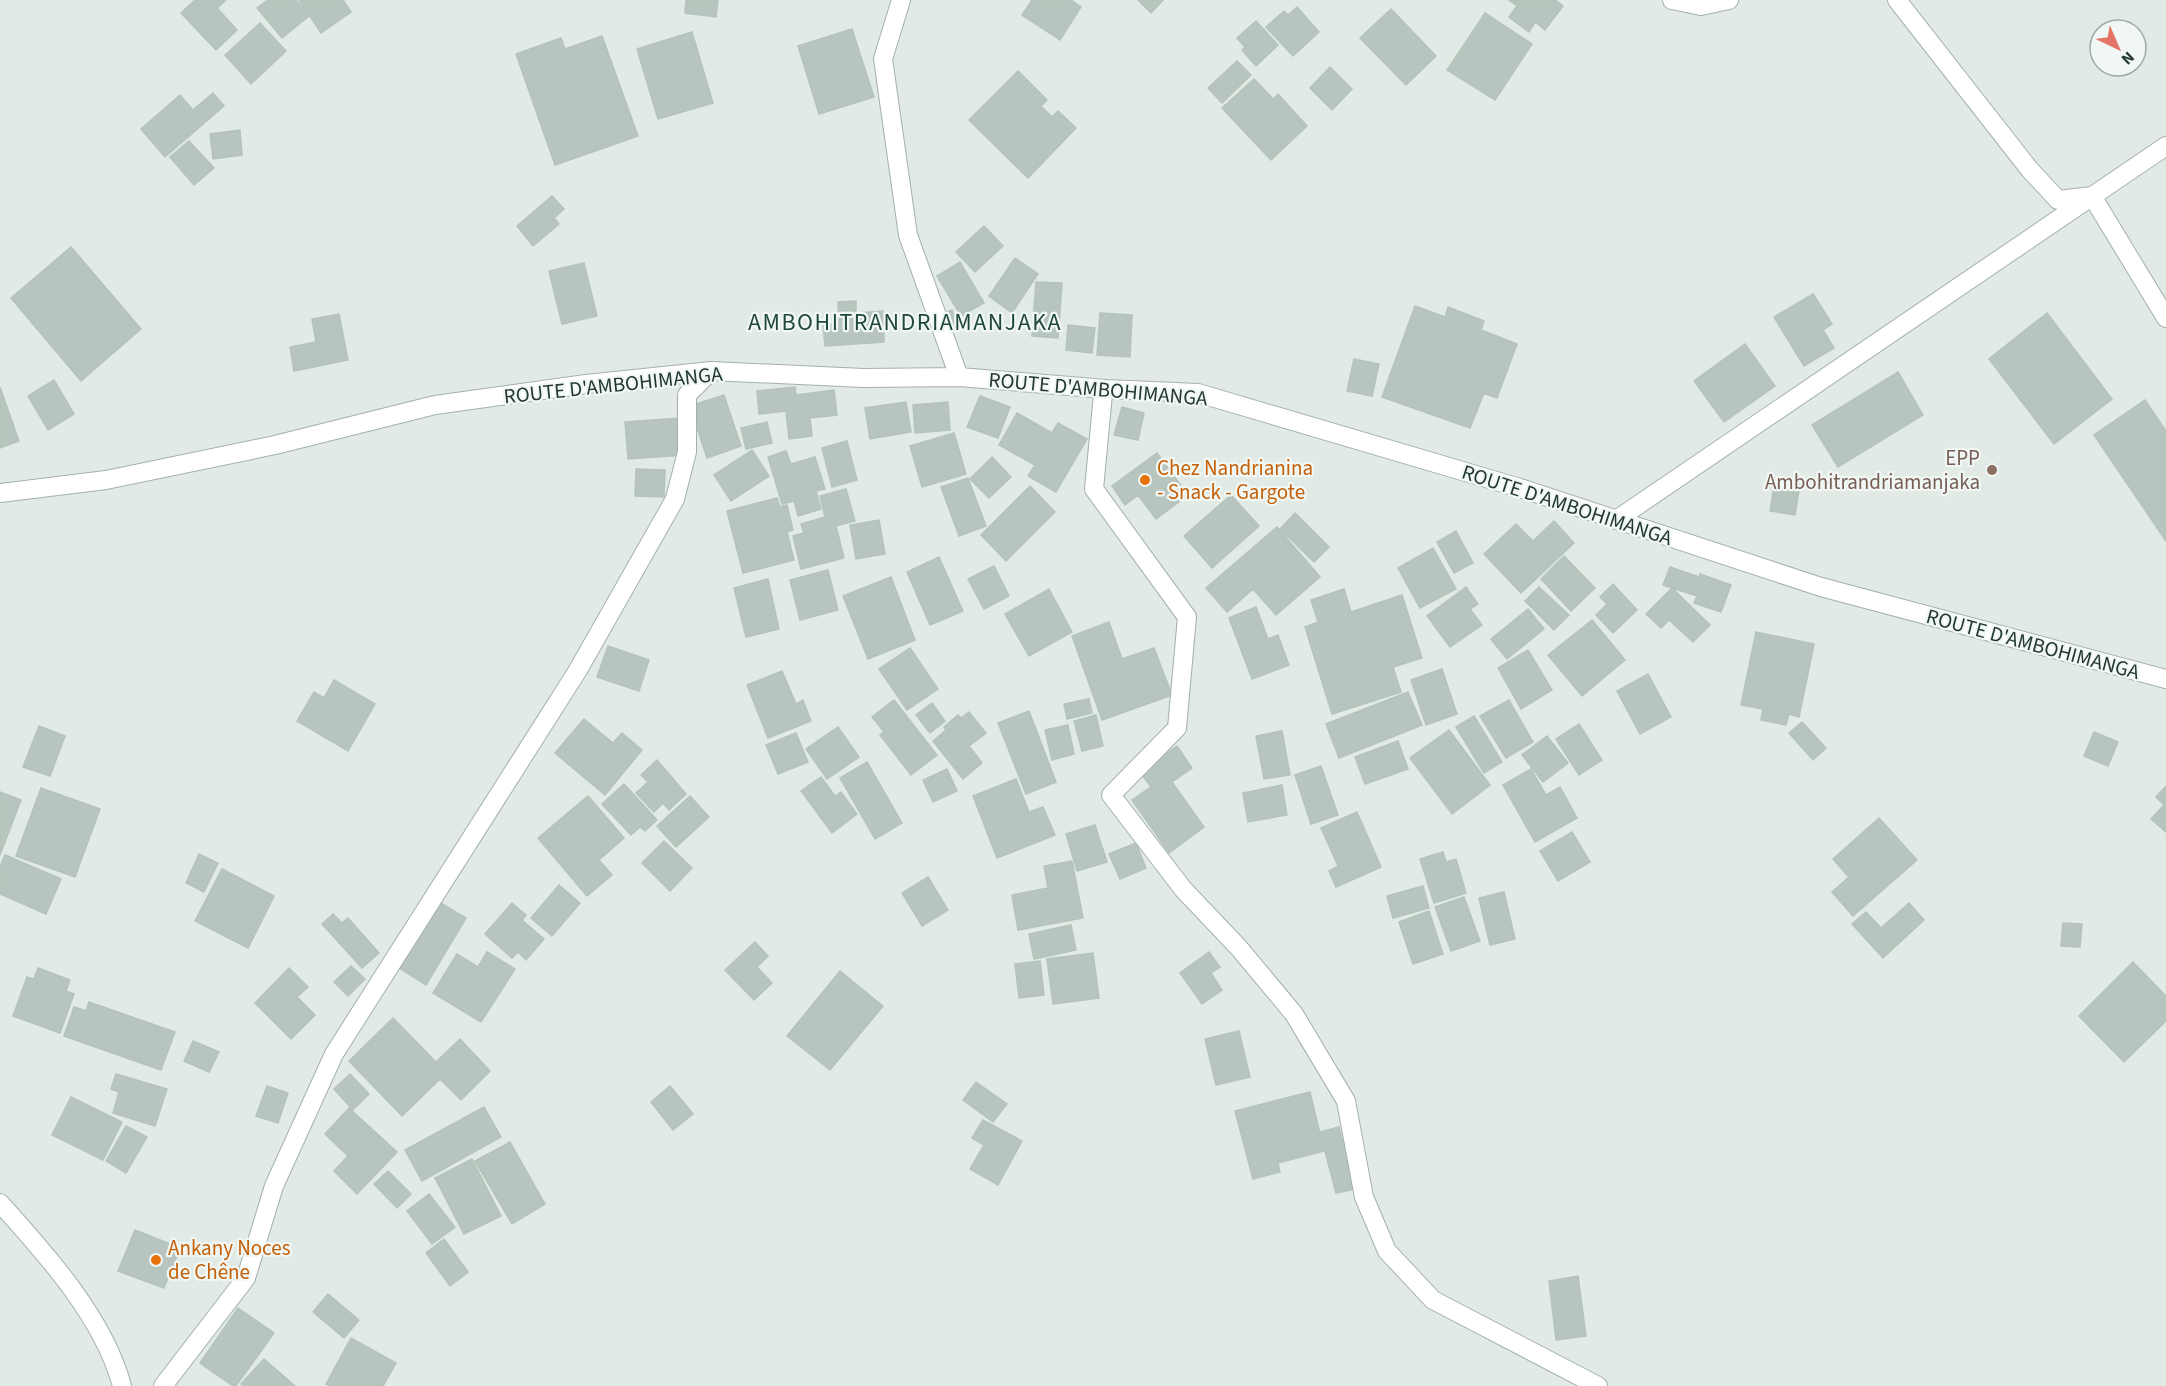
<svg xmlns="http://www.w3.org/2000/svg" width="2166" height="1386" font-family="'Source Sans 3',sans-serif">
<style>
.building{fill:#b7c5be;stroke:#b4c3bb;stroke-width:1.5}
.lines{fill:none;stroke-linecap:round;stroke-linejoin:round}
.minor-casing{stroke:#a4b1ab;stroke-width:20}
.minor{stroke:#fff;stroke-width:18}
.education-dot{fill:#8d6e63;stroke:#f1f7f4;stroke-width:2}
.food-dot{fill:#e8710a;stroke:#f1f7f4;stroke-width:2}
.labels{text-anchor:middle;stroke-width:4.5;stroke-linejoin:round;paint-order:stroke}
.street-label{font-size:21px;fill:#233930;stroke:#f1f7f4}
.education-label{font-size:21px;fill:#785e54;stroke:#f1f7f4;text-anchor:end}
.food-label{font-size:21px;fill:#c56008;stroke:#f1f7f4;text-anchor:start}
.quarter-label{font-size:24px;letter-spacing:1.5px;fill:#21493a;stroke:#f1f7f4}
</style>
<rect width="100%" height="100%" fill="#e1eae5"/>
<path class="building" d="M195 0 225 1 217 8 237 30 216 50 181 13Z
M268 0H296L309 16 282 38 257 8Z
M299 0H343L351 12 321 33Z
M686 0H718L716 17 685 13Z
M1032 0H1071L1081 7 1060 40 1022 15Z
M1138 0H1163L1151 13Z
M1509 0H1555L1563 6 1545 30 1535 22 1529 32 1509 17 1517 6Z
M1297 7 1319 32 1293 56 1266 27 1284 11 1288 15Z
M1391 9 1436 56 1406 85 1360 38Z
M1485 13 1532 44 1495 100 1447 70Z
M1256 21 1278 45 1256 66 1242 50 1245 47 1237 38Z
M260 23 286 51 251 84 225 55Z
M852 29 874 97 819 114 798 46Z
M692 32 713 103 658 119 637 49Z
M602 36 638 136 555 165 516 54 561 38 565 49Z
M1237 61 1251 75 1222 103 1208 88Z
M1330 67 1352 89 1332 110 1310 88Z
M1018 71 1047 100 1041 106 1052 117 1058 111 1076 128 1028 178 969 120Z
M1254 79 1273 99 1278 94 1307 126 1271 160 1222 108Z
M213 93 224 106 165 157 141 129 180 95 193 110Z
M240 130 242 155 213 159 210 134Z
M189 141 214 168 194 185 170 157Z
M552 196 564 209 554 218 559 224 533 246 517 226Z
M984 226 1003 246 975 272 956 252Z
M71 247 141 329 81 381 11 298Z
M1015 258 1038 274 1012 313 989 296Z
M960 262 984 303 961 316 937 276Z
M584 263 597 316 562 324 549 271Z
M1036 282 1062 283 1058 338 1032 336Z
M1813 294 1832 324 1823 330 1834 348 1804 366 1774 317Z
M856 301V313L883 311 884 342 825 346 823 325 839 324 838 302Z
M1415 306 1445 317 1448 307 1484 321 1481 330 1517 344 1497 398 1484 393 1470 428 1382 397Z
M952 310 959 328 945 334 938 316Z
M1100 313 1132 315 1130 357 1097 355Z
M2047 313 2112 399 2054 444 1989 359Z
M339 314 348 360 294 371 290 347 316 342 312 319Z
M1068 325 1095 328 1092 353 1066 350Z
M1745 344 1775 386 1724 422 1694 381Z
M1354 359 1379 364 1372 396 1347 391Z
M1898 372 1923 415 1838 467 1812 425Z
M54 380 74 414 48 430 28 396Z
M0 387 19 441 0 448Z
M795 387 796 395 834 390 837 415 810 418 812 436 789 439 786 411 759 414 757 391Z
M724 395 741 446 707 458 690 406Z
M980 396 1010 407 998 438 967 427Z
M2145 400 2166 431V541L2094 435Z
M906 402 911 432 870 439 865 408Z
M948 402 950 430 915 433 913 405Z
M1122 407 1144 413 1138 440 1114 435Z
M1017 413 1052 433 1058 423 1087 439 1056 492 1028 476 1035 465 999 445Z
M681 418 684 455 628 459 625 422Z
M767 422 772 443 746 449 741 428Z
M954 433 966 474 922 487 910 446Z
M847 441 857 480 832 487 822 448Z
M752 450 769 476 731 501 714 475Z
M786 451 791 464 815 457 825 489 816 491 821 509 798 516 794 501 782 504 768 457Z
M1157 453 1188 495 1156 519 1138 495 1125 505 1112 486Z
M992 457 1011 477 989 498 970 479Z
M636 469 665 470 664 497 635 496Z
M968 478 986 526 959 536 941 487Z
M1775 480 1800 484 1795 515 1770 511Z
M1030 486 1055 512 1006 561 981 535Z
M846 489 855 521 836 526 844 558 801 569 793 536 804 533 801 524 825 517 820 496Z
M1231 495 1259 526 1212 568 1184 536Z
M777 498 780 507 787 505 793 530 787 532 794 560 743 573 727 511Z
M1295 513 1329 547 1314 562 1280 529Z
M879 520 885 554 856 559 850 525Z
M1554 521 1574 543 1521 593 1484 554 1516 524 1533 541Z
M1277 527 1320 577 1276 615 1253 589 1227 612 1206 588Z
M1456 531 1473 563 1454 573 1437 542Z
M1433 548 1456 589 1420 608 1398 568Z
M1564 556 1595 588 1571 611 1541 579Z
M939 557 963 611 930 625 907 572Z
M994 566 1009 596 984 609 968 579Z
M1670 567 1699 577 1700 574 1731 585 1721 612 1694 603 1697 596 1663 585Z
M828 570 838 610 800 620 790 580Z
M891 577 915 640 868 659 843 596Z
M768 579 779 629 746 637 734 588Z
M1613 584 1637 610 1613 633 1596 615 1607 604 1600 597Z
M1466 587 1478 604 1470 609 1482 625 1450 647 1427 616Z
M1539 587 1569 615 1554 630 1525 601Z
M1672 588 1710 625 1693 642 1669 620 1661 628 1646 614Z
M1049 589 1072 632 1029 656 1005 614Z
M1344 589 1351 612 1402 595 1422 658 1393 667 1401 692 1332 714 1305 627 1318 622 1311 600Z
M1256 607 1268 639 1278 635 1289 665 1252 679 1229 618Z
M1528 609 1544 629 1507 659 1491 639Z
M1592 620 1625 660 1582 696 1548 655Z
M1109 622 1122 659 1154 648 1172 695 1102 720 1072 636Z
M1756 632 1814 644 1799 717 1789 714 1786 725 1761 720 1763 709 1741 705Z
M608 646 649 660 639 691 597 677Z
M910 648 938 689 907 710 879 669Z
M1528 650 1552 690 1521 709 1498 668Z
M1442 669 1457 714 1426 725 1411 680Z
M782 671 796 704 803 700 811 721 768 738 747 685Z
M1648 674 1671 717 1640 734 1617 691Z
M334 680 375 704 348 751 297 721 314 692 324 698Z
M1408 692 1422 725 1339 758 1326 724Z
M1089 699 1092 713 1067 719 1064 704Z
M894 700 937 755 911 775 880 735 884 732 872 717Z
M1509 700 1533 742 1506 758 1480 716Z
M932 703 945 721 930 733 916 715Z
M1029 711 1056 782 1026 794 998 723Z
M969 712 986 733 969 746 982 763 963 779 933 741 946 730 944 727 958 715 961 718Z
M1096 715 1103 746 1082 751 1074 721Z
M1474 716 1502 762 1484 773 1456 727Z
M584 719 613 743 622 733 642 750 605 795 555 753Z
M1802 722 1826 748 1813 760 1789 733Z
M1579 724 1602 760 1579 775 1556 739Z
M1068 725 1074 754 1052 760 1045 730Z
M39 726 65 736 50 776 23 767Z
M838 727 859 757 827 779 806 749Z
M1449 730 1490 785 1452 814 1410 758Z
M1282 731 1290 775 1264 779 1256 736Z
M2094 732 2118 742 2108 766 2084 756Z
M796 733 808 762 778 774 766 745Z
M1547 736 1568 763 1543 782 1522 755Z
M1398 741 1408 769 1365 784 1355 757Z
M1177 746 1192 768 1172 782 1204 827 1169 853 1132 800 1151 787 1140 772Z
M657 760 686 794 669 810 663 803 654 812 636 793 648 782 641 775Z
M867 762 902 823 875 839 840 778Z
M1321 766 1338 815 1311 824 1295 775Z
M947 769 957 791 933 802 923 780Z
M1531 769 1546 795 1560 787 1577 818 1535 842 1503 785Z
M821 777 835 796 841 792 857 814 832 833 801 791Z
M1016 779 1029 812 1043 807 1055 835 997 858 973 796Z
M624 784 657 820 645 831 640 827 631 835 602 804Z
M1282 785 1287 815 1248 822 1243 793Z
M2166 786V832L2151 819 2164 805 2156 797Z
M41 788 100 809 75 877 16 856Z
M0 792 21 800 0 855Z
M588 796 624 838 599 860 612 875 587 896 538 838Z
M690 796 709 817 676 847 657 826Z
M1357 812 1381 867 1336 887 1329 871 1338 866 1321 828Z
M1879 818 1917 860 1853 916 1832 892 1849 877 1833 859Z
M1095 825 1107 862 1077 871 1066 834Z
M1572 832 1590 862 1558 881 1540 851Z
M664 841 692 868 670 891 642 863Z
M1136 843 1146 868 1120 879 1109 854Z
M1443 852 1446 862 1456 859 1466 893 1434 903 1420 859Z
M199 854 218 863 204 892 186 883Z
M5 855 61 879 46 914 0 894V867Z
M1072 861 1083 918 1018 930 1012 895 1048 888 1044 866Z
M222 869 274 896 248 948 195 921Z
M928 877 948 910 922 926 902 893Z
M559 885 580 903 552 936 531 918Z
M1423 886 1429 908 1393 918 1387 896Z
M1504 892 1515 939 1490 945 1479 898Z
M1464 897 1480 941 1451 951 1435 907Z
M439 902 466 918 426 985 399 968Z
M512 903 526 915 522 920 544 939 526 960 518 952 512 958 485 934Z
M1909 903 1924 920 1883 958 1852 924 1866 912 1881 928Z
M1429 911 1443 954 1413 964 1399 922Z
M333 914 342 923 348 918 379 953 362 968 322 924Z
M2063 923 2082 924 2080 947 2061 946Z
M1071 925 1076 950 1034 959 1029 934Z
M755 942 768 956 757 967 772 983 754 1000 725 970Z
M487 952 515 969 481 1022 433 993 457 954 478 967Z
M1209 952 1220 967 1211 973 1222 990 1202 1004 1180 973Z
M1093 953 1099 998 1053 1004 1047 959Z
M1040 961 1044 995 1019 998 1015 964Z
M2133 962 2166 996V1021L2124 1062 2079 1016Z
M351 966 365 979 348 996 334 982Z
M38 968 70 980 66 991 74 994 60 1033 13 1016 27 977 34 979Z
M289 968 308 987 297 997 315 1015 291 1039 255 1003Z
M840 971 883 1006 830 1070 787 1036Z
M89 1002 175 1032 161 1070 64 1036 74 1007 86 1011Z
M393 1018 436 1062 460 1039 490 1071 461 1100 440 1079 402 1116 349 1061Z
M1239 1031 1250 1077 1216 1085 1205 1039Z
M193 1041 219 1052 209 1072 184 1061Z
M116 1074 167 1089 155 1126 113 1113 119 1092 111 1089Z
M350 1074 369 1094 353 1110 334 1089Z
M976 1082 1007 1104 993 1122 963 1100Z
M267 1086 288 1093 278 1123 256 1116Z
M670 1086 693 1114 673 1130 651 1102Z
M1310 1092 1324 1151 1278 1163 1280 1172 1253 1179 1235 1111Z
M71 1097 122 1122 103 1160 52 1135Z
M484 1107 501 1137 422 1181 405 1150Z
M349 1108 397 1152 357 1194 334 1171 348 1156 325 1134Z
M983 1120 1022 1141 998 1185 970 1169 984 1145 972 1138Z
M126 1126 147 1137 126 1173 106 1161Z
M1339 1127 1355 1189 1336 1193 1320 1132Z
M510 1142 545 1204 512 1224 475 1161Z
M472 1159 501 1216 464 1234 435 1178Z
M388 1171 411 1194 397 1208 374 1184Z
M429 1194 455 1227 432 1244 407 1211Z
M135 1230 180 1248 164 1288 118 1271Z
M444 1239 468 1272 450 1286 426 1253Z
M1578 1276 1586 1336 1556 1340 1549 1281Z
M328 1294 359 1320 344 1338 313 1312Z
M238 1308 274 1333 236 1386H233L200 1363Z
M351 1338 396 1363 383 1386H331L326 1384Z
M264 1359 295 1386H244L241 1384Z"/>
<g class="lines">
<defs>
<path id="minor" d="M901 0 883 59 908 235 959 377
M1672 0 1701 6 1729 0
M1897 0 2030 170 2058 200 2092 196 2166 318
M1106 389 1103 394 1094 489 1187 617 1177 728 1111 795 1183 889 1239 948 1294 1014 1346 1101 1364 1197 1387 1251 1433 1300 1598 1386
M0 493 106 480 275 445 435 405 586 384 711 371 863 378 959 377 1106 389 1198 393 1520 488 1821 587 2166 679
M1616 520 2166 146
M0 1203C46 1254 104 1318 122 1386
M163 1386 246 1278 274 1186 334 1054 578 670 675 499 687 452V395L711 371"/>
</defs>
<use href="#minor" class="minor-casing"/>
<use href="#minor" class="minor"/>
</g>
<circle class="education-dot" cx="1992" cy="470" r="6"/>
<g class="food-dot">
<circle cx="1145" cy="480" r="6"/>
<circle cx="156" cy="1260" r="6"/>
</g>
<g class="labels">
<g class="street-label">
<text transform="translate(613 385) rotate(-6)" y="7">ROUTE D'AMBOHIMANGA</text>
<text transform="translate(1098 389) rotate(5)" y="7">ROUTE D'AMBOHIMANGA</text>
<text transform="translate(1567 505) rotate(18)" y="7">ROUTE D'AMBOHIMANGA</text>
<text transform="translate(2033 644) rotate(15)" y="7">ROUTE D'AMBOHIMANGA</text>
</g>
<g class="education-label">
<text x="1980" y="465">EPP<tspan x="1980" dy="24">Ambohitrandriamanjaka</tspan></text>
</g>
<g class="food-label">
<text x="1157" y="475">Chez Nandrianina<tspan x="1157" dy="24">- Snack - Gargote</tspan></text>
<text x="168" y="1255">Ankany Noces<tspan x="168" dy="24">de Chêne</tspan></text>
</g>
<g class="quarter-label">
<text x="905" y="330">AMBOHITRANDRIAMANJAKA</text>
</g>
</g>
<g transform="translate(2118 48) rotate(136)"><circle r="28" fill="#f1f7f4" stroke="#9faba6" stroke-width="1.5"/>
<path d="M0-4.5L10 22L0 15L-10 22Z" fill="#e47465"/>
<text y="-9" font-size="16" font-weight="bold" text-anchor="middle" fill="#233930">N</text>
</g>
</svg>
